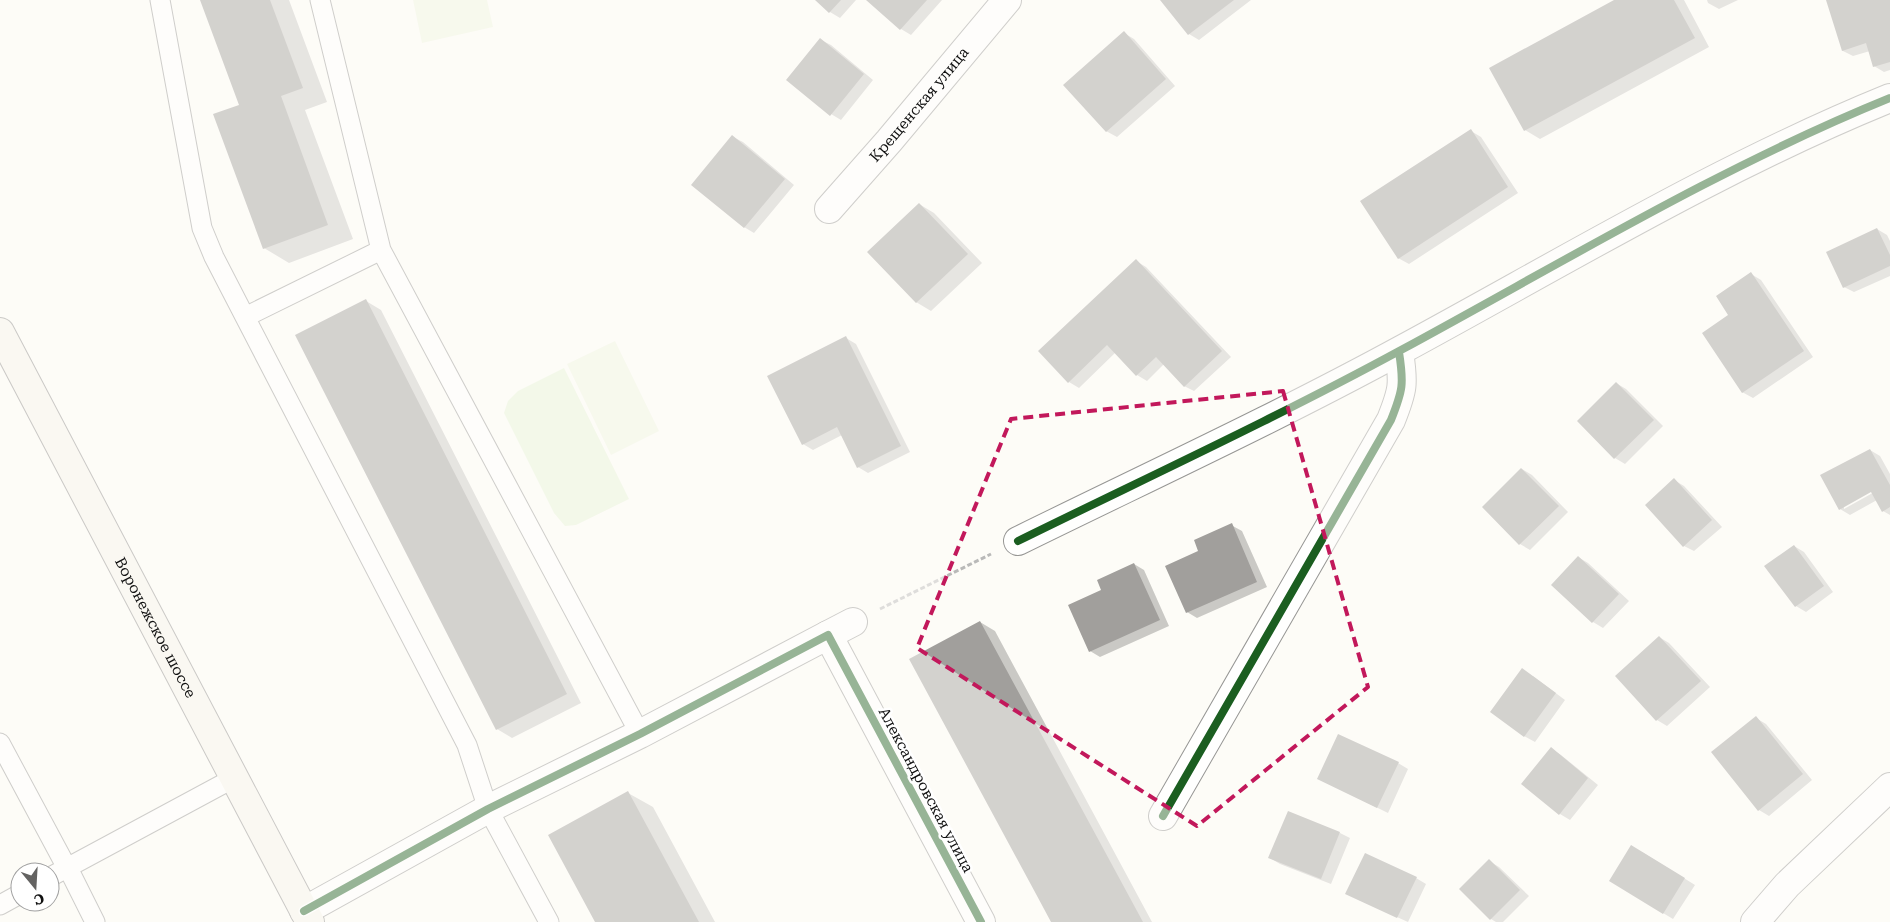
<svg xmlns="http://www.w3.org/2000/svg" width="1890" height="922" font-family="'Roboto Serif',serif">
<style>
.green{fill:#e7f3d7}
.pitch{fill:#f0f6e1}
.shadow{fill:#0003;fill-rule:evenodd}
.building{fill:#a19f9c}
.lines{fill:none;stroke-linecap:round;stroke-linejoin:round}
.lane-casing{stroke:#979795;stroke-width:21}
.street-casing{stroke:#979795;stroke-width:30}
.secondary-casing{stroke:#8e8d8b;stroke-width:30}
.path{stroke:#b9b9b8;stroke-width:3;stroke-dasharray:5 2.5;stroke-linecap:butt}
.lane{stroke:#fffffe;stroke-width:19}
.street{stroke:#fffffe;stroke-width:28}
.secondary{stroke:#f6f4eb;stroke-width:28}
.cycleway-casing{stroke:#fff;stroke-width:11}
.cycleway{stroke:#1b5e20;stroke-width:8}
.marked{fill:none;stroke:#c2185b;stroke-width:4;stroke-dasharray:10 6;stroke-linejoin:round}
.labels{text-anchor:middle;stroke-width:5;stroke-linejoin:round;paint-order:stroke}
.street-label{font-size:15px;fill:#111;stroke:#fff}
</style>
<rect width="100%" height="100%" fill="#fdfcf7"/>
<path class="green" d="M564 368 629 499 576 525 565 526 554 513 504 413 508 401 518 391Z"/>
<path class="pitch" d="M413 0H487L493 27 422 43Z
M615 341 659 431 611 455 567 364Z"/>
<path class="shadow" d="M201 0H289L327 102 305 110 353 239 289 263 264 248 240 106Z
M817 0H856L840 18 830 12Z
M867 0H942L911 35 901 29Z
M1162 0H1251L1199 40 1189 34Z
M1617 0H1684L1709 47 1540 139 1525 130Z
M1707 0H1738L1719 9 1708 3Z
M1827 0H1890V70L1884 72 1874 66 1870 51 1853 56 1843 51Z
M1124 33 1134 39 1175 86 1117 137 1106 131Z
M821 40 831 45 873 80 841 120 831 114Z
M1471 131 1481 137 1518 193 1409 264 1398 258Z
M733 137 743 142 794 185 754 233 744 227Z
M919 204 934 213 982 263 931 311 916 302Z
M1877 229 1887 235 1890 241V276L1854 292 1844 287Z
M1136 261 1146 267 1231 357 1194 391 1184 386 1164 364 1147 381 1137 375 1116 352 1079 388 1069 382Z
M1751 274 1761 280 1813 357 1753 398 1742 392 1730 315Z
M366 301 381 310 581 703 512 738 497 729Z
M846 338 856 344 910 452 868 473 858 467 842 435 813 450 803 444Z
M1616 383 1626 389 1663 426 1625 464 1615 458Z
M1870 450 1880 456 1890 474V515L1883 511 1877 500 1850 515 1840 509ZM1876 488 1878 490 1844 509V506Z
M1522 469 1532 475 1568 512 1530 550 1520 544 1483 507Z
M1674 480 1684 486 1722 527 1694 551 1684 546Z
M1231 525 1242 531 1267 587 1197 618 1187 612 1200 551Z
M1794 546 1804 552 1833 592 1806 612 1796 606Z
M1578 557 1588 563 1629 601 1603 628 1593 622 1553 585Z
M1134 564 1144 570 1169 626 1100 657 1090 651Z
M980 622 995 631 1152 922H1052Z
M1659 637 1669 643 1710 687 1667 726 1657 720 1616 676Z
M1533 676 1565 700 1535 742 1524 736Z
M1756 718 1766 724 1812 780 1769 816 1759 810Z
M1551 749 1561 755 1598 785 1570 820 1560 814Z
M1398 763 1408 769 1388 813 1319 779Z
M628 793 653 807 715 922H597Z
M1340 833 1350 838 1331 884 1280 864 1270 858Z
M1642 852 1695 885 1673 919 1663 913Z
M1489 861 1499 867 1529 896 1503 922H1496L1491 919Z
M1416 878 1426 884 1408 922 1357 899Z"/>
<path class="building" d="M200 0H270L303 88 281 96 328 225 263 249 213 114 239 105Z
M815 0H841L829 13Z
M866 0H927L900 30Z
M1160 0H1234L1188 35Z
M1614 0H1674L1695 38 1524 131 1489 68Z
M1826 0H1890V62L1873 67 1866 43 1842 51Z
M1124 31 1166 79 1106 132 1063 85Z
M820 38 864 74 830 116 786 80Z
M1471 129 1508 187 1398 259 1360 201Z
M732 135 785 179 744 228 691 185Z
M919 203 968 254 916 303 867 252Z
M1877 228 1890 255V266L1843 288 1826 252Z
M1136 259 1222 351 1184 387 1156 357 1136 376 1107 345 1068 383 1038 351Z
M1751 272 1804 351 1742 393 1702 333 1728 315 1716 296Z
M366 299 567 694 496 730 295 335Z
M846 336 901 446 857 468 837 427 802 445 767 376Z
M1616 382 1654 420 1614 459 1577 421Z
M1870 449 1890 485V507L1882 512 1871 492 1839 510 1820 475Z
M1521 468 1559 506 1519 545 1482 507Z
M1674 478 1712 520 1683 547 1645 505Z
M1232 523 1257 582 1186 613 1165 566 1198 551 1194 540Z
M1794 545 1824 586 1795 607 1764 566Z
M1578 556 1619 594 1592 623 1551 585Z
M1134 563 1160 620 1089 652 1068 605 1101 590 1097 580Z
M980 621 1143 922H1051L1036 894 909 659Z
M1659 636 1701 681 1656 721 1615 676Z
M1522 668 1556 693 1524 737 1490 712Z
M1756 716 1803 774 1758 811 1711 752Z
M1338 734 1399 762 1377 808 1317 779Z
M1551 747 1588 778 1559 815 1521 784Z
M628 791 699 922H595L548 835Z
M1288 811 1340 832 1321 879 1268 858Z
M1631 845 1685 878 1663 914 1609 881Z
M1365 853 1417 877 1397 918 1345 894Z
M1489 859 1520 890 1490 920 1459 889Z"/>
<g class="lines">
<defs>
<path id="lane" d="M160 0 202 228 214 257 245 317 381 250 640 734
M320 0 381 250
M245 317 467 745 488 809 549 922
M0 743 67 868
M68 868 95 922
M50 877 234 778
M0 905 20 894"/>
<g id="street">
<path id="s1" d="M829 209 889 141 1007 0"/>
<path d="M1018 541C1146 478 1276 418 1401 350 1562 263 1720 167 1890 98"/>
<path d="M828 635 853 622"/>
<path d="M1163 816 1391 420C1403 390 1404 384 1399 352"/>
<path d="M304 911 488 809 640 734 828 635 981 922"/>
<path d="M1755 922 1787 885 1890 787"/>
</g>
<g id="secondary">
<path id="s2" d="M0 332 310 922"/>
</g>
</defs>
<use href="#lane" class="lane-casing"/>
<use href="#street" class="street-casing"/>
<use href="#secondary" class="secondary-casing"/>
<path class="path" d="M880 609 991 554"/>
<use href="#lane" class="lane"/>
<use href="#street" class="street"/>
<use href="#secondary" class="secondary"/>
<defs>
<path id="cycleway" d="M1018 541C1146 478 1276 418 1401 350 1562 263 1720 167 1890 98
M1163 816 1391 420C1403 390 1404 384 1399 352
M304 911 488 809 640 734 828 635 981 922"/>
</defs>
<use href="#cycleway" class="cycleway-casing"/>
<use href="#cycleway" class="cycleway"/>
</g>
<path d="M0 0H1890V922H0ZM1283 391 1368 687 1197 826 917 648 1011 419Z" fill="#fdfcf7" fill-opacity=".55" fill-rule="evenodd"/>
<path class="marked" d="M1283 391 1368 687 1197 826 917 648 1011 419Z"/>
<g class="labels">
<g class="street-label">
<text dy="5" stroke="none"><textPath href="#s1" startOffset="138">Крещенская улица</textPath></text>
<text dy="5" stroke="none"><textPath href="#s2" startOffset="334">Воронежское шоссе</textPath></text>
<text transform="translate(926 790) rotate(62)" y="5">Александровская улица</text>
</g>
</g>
<g transform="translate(35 887) rotate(162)"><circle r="24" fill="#ffffff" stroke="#a0a0a0"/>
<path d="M0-4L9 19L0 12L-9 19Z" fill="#646362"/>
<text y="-8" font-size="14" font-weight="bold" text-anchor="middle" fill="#111111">С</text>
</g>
</svg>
